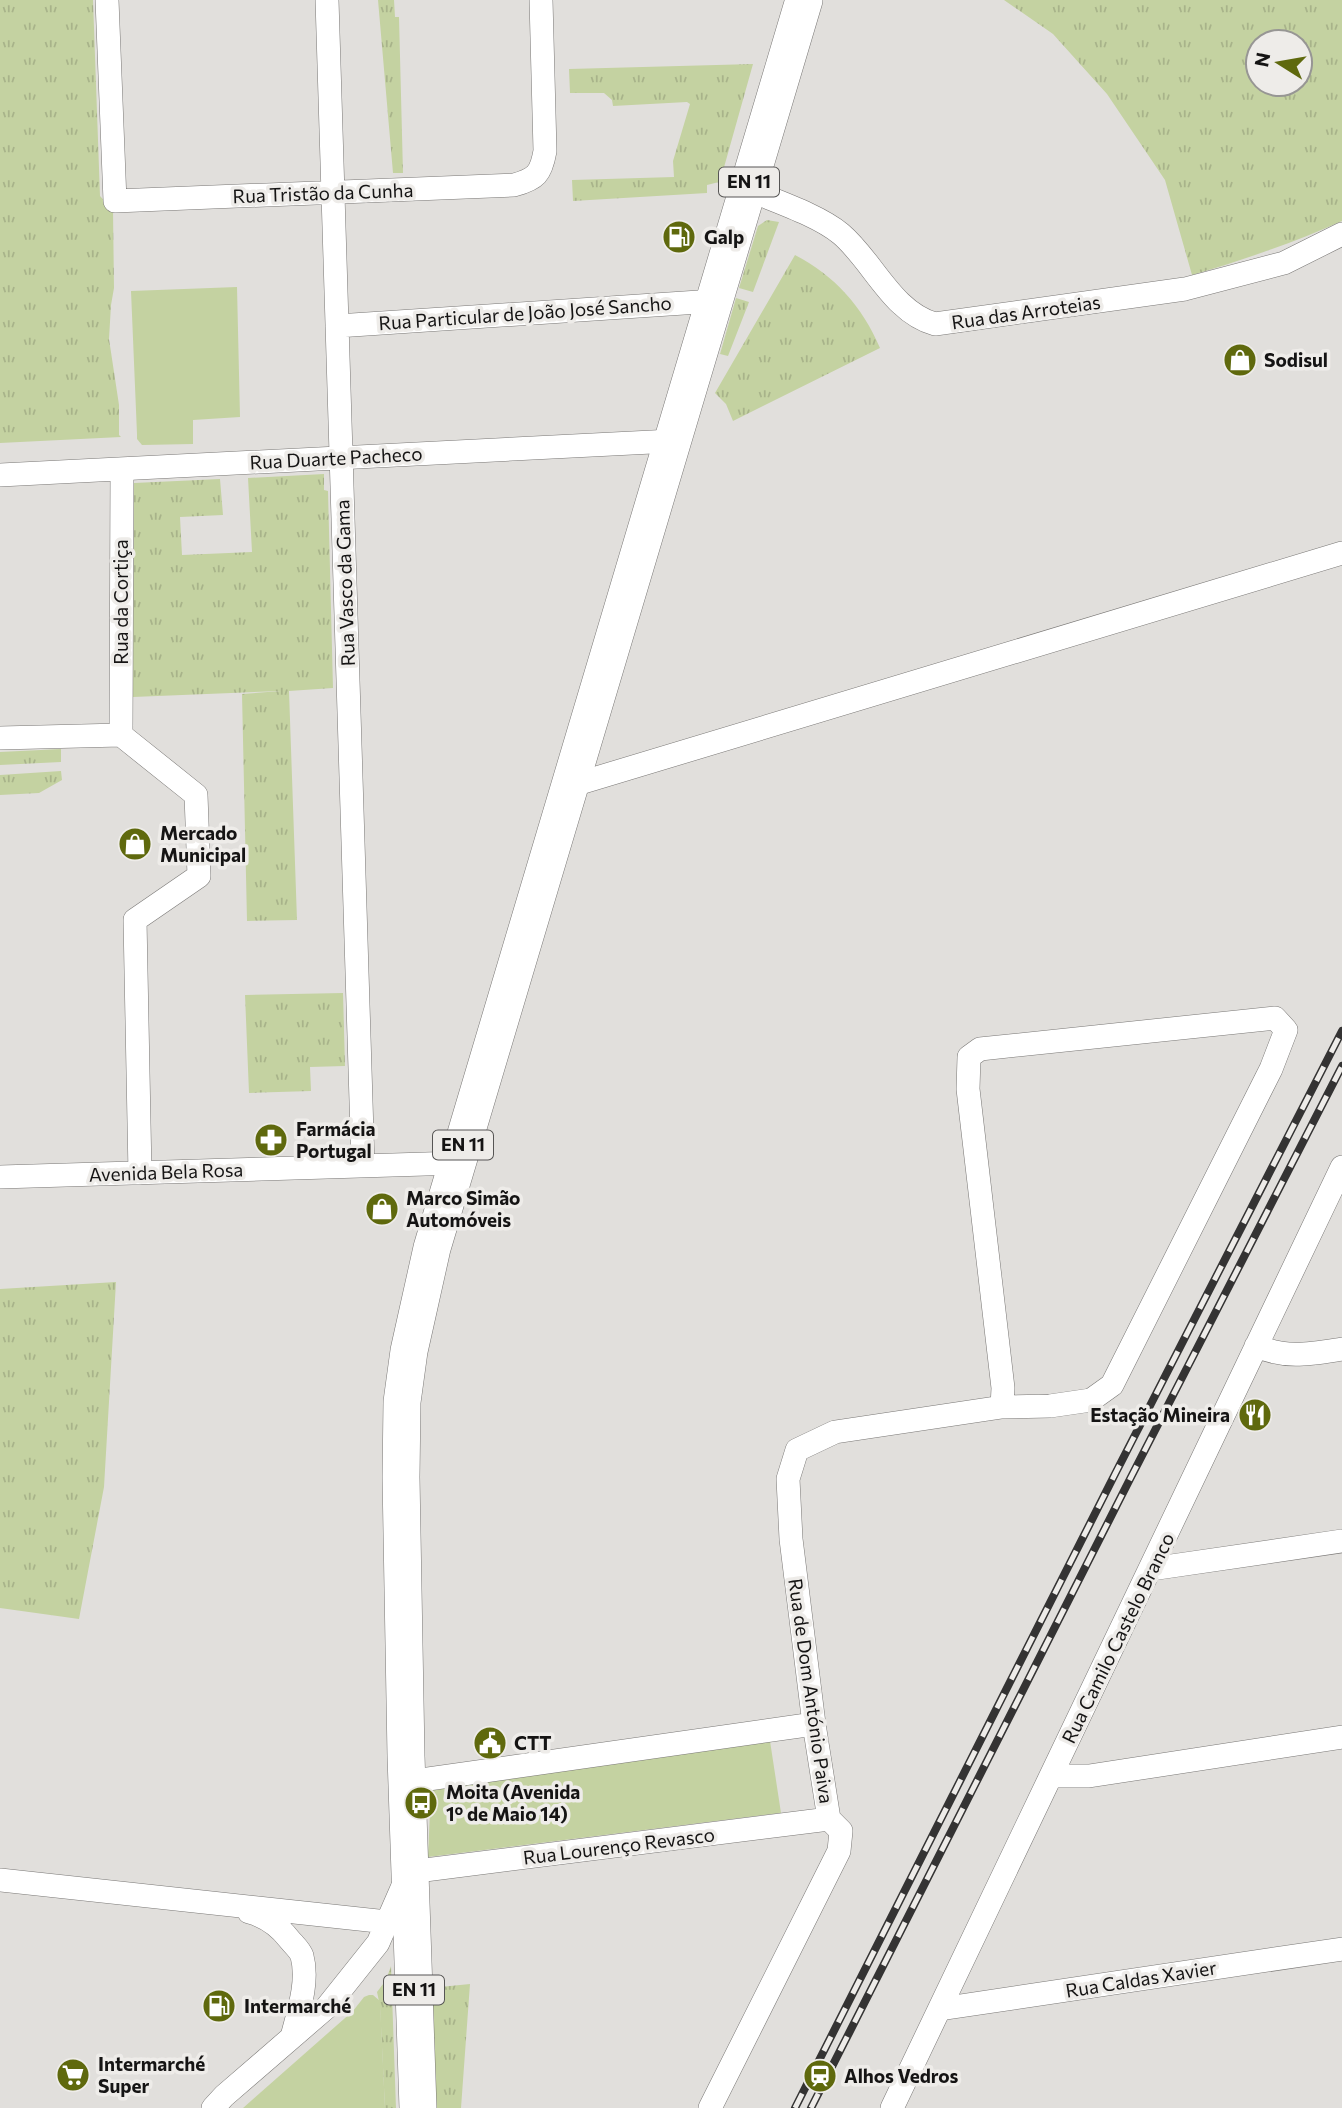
<svg xmlns="http://www.w3.org/2000/svg" width="1342" height="2108" font-family="Commissioner,sans-serif">
<style>
.grass{fill:url(#grass-tufts);fill-rule:evenodd}
.garden{fill:#c4d2a1}
.lines{fill:none;stroke-linecap:round;stroke-linejoin:round}
.street-casing{stroke:#797775;stroke-width:24}
.primary-casing{stroke:#797775;stroke-width:38}
.street{stroke:#fff;stroke-width:23}
.primary{stroke:#fff;stroke-width:37}
.rail-casing{stroke:#343333;stroke-width:8}
.rail{stroke:#eeece9;stroke-width:5;stroke-dasharray:16;stroke-linecap:butt}
.labels{text-anchor:middle;stroke-width:7;stroke-linejoin:round;paint-order:stroke}
.shield{fill:#eeece9;stroke:#565554;stroke-width:2}
.shield-label{font-size:18px;font-weight:bold;fill:#151414}
.street-label{font-size:19px;fill:#151414;stroke:#eeece9}
.poi-label{font-size:19px;font-weight:bold;fill:#151414;stroke:#eeece9;text-anchor:start}
</style>
<defs>
<pattern id="grass-tufts" width="24" height="20" patternUnits="userSpaceOnUse" patternTransform="scale(1.75)"><rect width="24" height="20" fill="#c4d2a1"/><path d="M3 7l-1-3M5 7V3M7 7l1-3M15 17l-1-3M17 17v-4M19 17l1-3" fill="none" stroke="#a8b38a"/></pattern>
</defs>
<rect width="100%" height="100%" fill="#e1dfdc"/>
<path class="grass" d="M0 0H93L100 196 113 210 114 288 111 305 109 339 119 405V435L121 437 0 443Z
M378 0H394L395 17H399L403 173H393Z
M1004 0H1342V221C1293 243 1243 260 1192 275L1165 180 1107 94 1053 34ZM1258 42H1300V84H1258Z
M753 64 721 178 719 182 707 185V193L573 201 572 180 674 177 673 161 690 104 687 102 613 106 612 100 604 93H570L569 69Z
M767 220 779 222 753 292 739 288 758 226Z
M795 255C835 276 862 306 880 348L733 421 726 404 715 393Z
M736 298 749 302 728 356 720 354Z
M324 474V490L328 491 333 688 289 691 297 920 247 921 242 694 281 691 133 697 134 483 220 479 223 515 180 517 182 555 252 552 248 478Z
M61 749V762L0 765V752Z
M61 771 62 780 39 793 0 795V775Z
M343 993 345 1066 310 1067 311 1091 249 1093 245 995Z
M116 1282 104 1487 79 1619 0 1608V1289Z
M391 1966 396 2108H385L380 2006 377 1992 386 1980Z
M470 1984 461 2108H432L430 1988Z"/>
<path class="garden" d="M237 287 240 417 193 420V444L142 445 137 439V434L131 291Z
M770 1741 781 1813 428 1857 431 1789Z
M369 1995H373L380 2001 385 2108H243L353 2011 364 1997Z"/>
<g class="lines">
<defs>
<path id="street" d="M107 0 115 201 514 185C536 179 541 174 545 151L541 0
M327 0 363 1166
M747 189C775 201 818 215 841 234 873 261 892 312 935 324L1185 289 1284 263 1342 234
M337 326 714 301
M0 475 672 441
M121 735 122 469
M0 738 121 735 196 795 199 876 135 920 140 1173
M570 786 1342 553
M0 1177 458 1163
M1256 1346C1287 1359 1310 1354 1342 1349
M1151 1569 1342 1541
M1051 1776H1089L1342 1737
M407 1782 814 1724
M0 1880 387 1922
M249 1912C264 1916 279 1926 289 1939 293 1944 300 1950 302 1956 309 1982 298 2013 292 2037
M940 2009 1342 1949
M213 2108 224 2096 327 2007 378 1943 409 1872 829 1819
M710 2108 839 1851 841 1831 829 1819 814 1724 791 1539 788 1479 797 1450 835 1432 1002 1407 1050 1406 1091 1400 1112 1385 1271 1069 1286 1030 1275 1018 980 1049 969 1057 968 1089 1003 1388 1002 1407
M892 2108 1342 1167"/>
<path id="primary" d="M418 2108 406 1756 401 1477 402 1402 409 1351 432 1248 804 0"/>
</defs>
<use href="#street" class="street-casing"/>
<use href="#primary" class="primary-casing"/>
<use href="#street" class="street"/>
<use href="#primary" class="primary"/>
<defs>
<path id="rail" d="M795 2108 1115 1474 1342 1031
M811 2108 1130 1479 1342 1066"/>
</defs>
<use href="#rail" class="rail-casing"/>
<use href="#rail" class="rail"/>
</g>
<defs>
<symbol id="fuel-disc" viewBox="-11 -11 22 22"><circle r="9.5" fill="#5f690d" stroke="#eeece9"/><path d="M-5.5-6h7V0h2V4h1.3V-2.5L3-4.5l.8-.8L6-3V5H2.5V1h-1V6h-7ZM-4.2-4.7v3.2H.2V-4.7Z" fill="#fff"/></symbol>
<symbol id="shop-disc" viewBox="-11 -11 22 22"><circle r="9.5" fill="#5f690d" stroke="#eeece9"/><path d="M-5-2.5h2.3a2.7 3.5 0 0 1 5.4 0H5L5.5 6h-11ZM-1.5-2.5h3a1.5 2.3 0 0 0-3 0Z" fill="#fff"/></symbol>
<symbol id="pharmacy-disc" viewBox="-11 -11 22 22"><circle r="9.5" fill="#5f690d" stroke="#eeece9"/><path d="M-2-6h4v4h4v4h-4v4h-4v-4h-4v-4h4Z" fill="#fff"/></symbol>
<symbol id="restaurant-disc" viewBox="-11 -11 22 22"><circle r="9.5" fill="#5f690d" stroke="#eeece9"/><path d="M-5-6h1v4h1v-4h1v4h1v-4h1v5L-1.5 .5V6h-2V.5L-5-1ZM5-6V6H3V1.5H1.5Q1.5-4 5-6Z" fill="#fff"/></symbol>
<symbol id="civic-disc" viewBox="-11 -11 22 22"><circle r="9.5" fill="#5f690d" stroke="#eeece9"/><path d="M-.6-6.5H3V-4.5H.6V-3L4-1V1h2V6H-6V1h2V-1L-.6-3ZM-1.2 2.5V6h2.4V2.5Z" fill="#fff"/></symbol>
<symbol id="bus-disc" viewBox="-11 -11 22 22"><circle r="9.5" fill="#5f690d" stroke="#eeece9"/><path d="M-5-6H5V4H4V6H2V4H-2V6H-4V4H-5ZM-3.5-4V0h7V-4ZM-3.5 1.2v1.5H-2V1.2ZM2 1.2v1.5H3.5V1.2Z" fill="#fff"/></symbol>
<symbol id="supermarket-disc" viewBox="-11 -11 22 22"><circle r="9.5" fill="#5f690d" stroke="#eeece9"/><path d="M-6-5.5h2.5l.6 2H6L4.5 2H-2.5L-4.4-4H-6ZM-1.5 3.2a1.3 1.3 0 1 0 .1 0ZM3 3.2a1.3 1.3 0 1 0 .1 0Z" fill="#fff"/></symbol>
<symbol id="station-disc" viewBox="-11 -11 22 22"><circle r="9.5" fill="#5f690d" stroke="#eeece9"/><path d="M-3-6H3Q5-6 5-4V2Q5 4 3 4L4.5 6H3L1.5 4h-3L-3 6H-4.5L-3 4Q-5 4-5 2V-4Q-5-6-3-6ZM-3.5-4v3h7v-3ZM-3.5 1v1.5H-2V1ZM2 1v1.5H3.5V1Z" fill="#fff"/></symbol>
</defs>
<g fill-rule="evenodd">
<use href="#fuel-disc" x="660" y="218" width="38" height="38"/>
<use href="#shop-disc" x="1221" y="341" width="38" height="38"/>
<use href="#shop-disc" x="116" y="825" width="38" height="38"/>
<use href="#pharmacy-disc" x="252" y="1121" width="38" height="38"/>
<use href="#shop-disc" x="363" y="1190" width="38" height="38"/>
<use href="#restaurant-disc" x="1236" y="1396" width="38" height="38"/>
<use href="#civic-disc" x="471" y="1724" width="38" height="38"/>
<use href="#bus-disc" x="402" y="1784" width="38" height="38"/>
<use href="#fuel-disc" x="200" y="1987" width="38" height="38"/>
<use href="#supermarket-disc" x="54" y="2056" width="38" height="38"/>
<use href="#station-disc" x="801" y="2057" width="38" height="38"/>
</g>
<g class="labels">
<g class="shield">
<rect x="719" y="167.5" width="60" height="29" rx="5"/>
<rect x="433" y="1130.5" width="60" height="29" rx="5"/>
<rect x="384" y="1975.5" width="60" height="29" rx="5"/>
</g>
<g class="shield-label">
<text x="749" y="188">EN 11</text>
<text x="463" y="1151">EN 11</text>
<text x="414" y="1996">EN 11</text>
</g>
<g class="street-label">
<text transform="translate(323 193) rotate(-2)" y="7">Rua Tristão da Cunha</text>
<text transform="translate(1026 312) rotate(-8)" y="7">Rua das Arroteias</text>
<text transform="translate(525 313) rotate(-4)" y="7">Rua Particular de João José Sancho</text>
<text transform="translate(336 458) rotate(-3)" y="7">Rua Duarte Pacheco</text>
<text transform="translate(345 583) rotate(-92)" y="7">Rua Vasco da Gama</text>
<text transform="translate(121 602) rotate(-90)" y="7">Rua da Cortiça</text>
<text transform="translate(166 1172) rotate(-2)" y="7">Avenida Bela Rosa</text>
<text transform="translate(1118 1638) rotate(-64)" y="7">Rua Camilo Castelo Branco</text>
<text transform="translate(811 1691) rotate(82)" y="7">Rua de Dom António Paiva</text>
<text transform="translate(619 1846) rotate(-7)" y="7">Rua Lourenço Revasco</text>
<text transform="translate(1141 1979) rotate(-9)" y="7">Rua Caldas Xavier</text>
</g>
<g class="poi-label">
<text x="704" y="244">Galp</text>
<text x="1264" y="367">Sodisul</text>
<text x="160" y="840">Mercado<tspan x="160" dy="22">Municipal</tspan></text>
<text x="296" y="1136">Farmácia<tspan x="296" dy="22">Portugal</tspan></text>
<text x="406" y="1205">Marco Simão<tspan x="406" dy="22">Automóveis</tspan></text>
<text x="1230" y="1422" text-anchor="end">Estação Mineira</text>
<text x="514" y="1750">CTT</text>
<text x="446" y="1799">Moita (Avenida<tspan x="446" dy="22">1º de Maio 14)</tspan></text>
<text x="244" y="2013">Intermarché</text>
<text x="98" y="2071">Intermarché<tspan x="98" dy="22">Super</tspan></text>
<text x="844" y="2083">Alhos Vedros</text>
</g>
</g>
<g transform="translate(1279 63) rotate(281)"><circle r="33" fill="#eeece9" stroke="#979694" stroke-width="2"/>
<path d="M0-5L12 26L0 18L-12 26Z" fill="#5f690d"/>
<text y="-10" font-size="19" font-weight="bold" text-anchor="middle" fill="#151414">N</text>
</g>
</svg>
